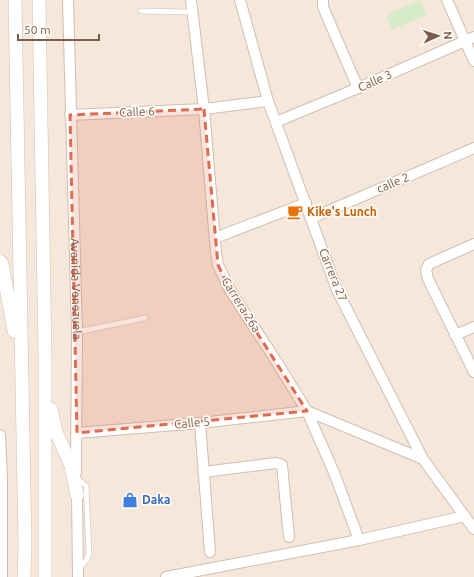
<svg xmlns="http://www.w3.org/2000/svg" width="474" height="577" font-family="Ubuntu,sans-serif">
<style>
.residential{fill:#f5e8da}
.green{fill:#d8ecc9}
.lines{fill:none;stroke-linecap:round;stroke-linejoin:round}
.service-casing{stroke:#d1beb0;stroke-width:6}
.minor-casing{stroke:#d1beb0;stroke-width:12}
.tertiary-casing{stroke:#d1beb0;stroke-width:14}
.service{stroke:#fff;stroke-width:5}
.minor{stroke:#fff;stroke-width:10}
.tertiary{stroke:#fff;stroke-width:13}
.marked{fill:#dc6d51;fill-opacity:0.2;stroke:#dc6d51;stroke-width:3;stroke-dasharray:8 5;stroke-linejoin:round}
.labels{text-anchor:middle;stroke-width:3.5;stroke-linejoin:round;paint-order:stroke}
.street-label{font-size:12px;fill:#7a5c4d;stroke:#fffaf3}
.food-label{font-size:12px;font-weight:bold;fill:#c56008;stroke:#fffaf3;text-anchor:start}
.shop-label{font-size:12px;font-weight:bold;fill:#366cbe;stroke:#fffaf3;text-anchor:start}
</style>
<rect width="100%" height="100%" fill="#fdf6ec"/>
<path class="residential" d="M0 0H474V577H0Z"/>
<path class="green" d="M419 0H420L427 15 392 30 386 15Z"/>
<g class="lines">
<defs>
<path id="service" d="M141 11 192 12
M77 332 145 318
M76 477 86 486 89 553 86 561 78 568"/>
<g id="minor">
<path id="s1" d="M68 0 77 332 76 473"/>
<path d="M191 0 204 109 216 253 218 265 231 292 273 356 307 411 335 475 359 540"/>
<path d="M240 0 268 101 337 290 423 459 474 529"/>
<path d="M323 0V7L358 88"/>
<path d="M447 0 474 61"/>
<path d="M70 115 204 109 268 101"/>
<path d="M276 122 358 88 474 37"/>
<path d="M312 218 474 148"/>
<path d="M215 238 306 203"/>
<path d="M474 244 429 264 426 270 428 279 474 372"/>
<path d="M455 335 474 327"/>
<path d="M200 423 210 552"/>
<path d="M77 433 200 423 307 411 423 459"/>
<path d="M0 435 2 480V577"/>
<path d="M203 472 276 463 282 465 289 537"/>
<path d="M77 489 78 577"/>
<path d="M166 577 359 540 465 516"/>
</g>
<path id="tertiary" d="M15 0 25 546 24 577
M39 0 45 356V577
M0 261 2 264 14 331
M51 409 56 432 71 465 77 495"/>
</defs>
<use href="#service" class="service-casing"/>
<use href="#minor" class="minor-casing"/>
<use href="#tertiary" class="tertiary-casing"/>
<use href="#service" class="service"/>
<use href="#minor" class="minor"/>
<use href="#tertiary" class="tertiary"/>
</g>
<path class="marked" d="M204 109 218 265 231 292 307 411 77 433 70 115Z"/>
<defs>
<symbol id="cafe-bare" viewBox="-9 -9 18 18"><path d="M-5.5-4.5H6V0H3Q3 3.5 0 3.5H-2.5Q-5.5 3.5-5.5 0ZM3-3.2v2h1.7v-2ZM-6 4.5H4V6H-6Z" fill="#e8710a" stroke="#fffaf3" stroke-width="2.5" paint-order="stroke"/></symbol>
<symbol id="shop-bare" viewBox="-9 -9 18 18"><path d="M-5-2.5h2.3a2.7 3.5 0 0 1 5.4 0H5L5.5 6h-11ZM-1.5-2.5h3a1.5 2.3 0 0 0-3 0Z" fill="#3f7fe0" stroke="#fffaf3" stroke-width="2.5" paint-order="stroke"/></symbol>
</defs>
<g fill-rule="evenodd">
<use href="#cafe-bare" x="284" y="201" width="22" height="22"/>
<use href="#shop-bare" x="119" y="489" width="22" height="22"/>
</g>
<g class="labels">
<g class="street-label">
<text transform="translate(375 81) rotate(-24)" y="4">Calle 3</text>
<text transform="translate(137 112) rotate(-2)" y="4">Calle 6</text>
<text transform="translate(393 183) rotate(-23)" y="4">calle 2</text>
<text transform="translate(333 275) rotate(68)" y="4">Carrera 27</text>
<text dy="4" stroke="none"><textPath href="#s1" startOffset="289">Avenida Venezuela</textPath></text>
<text transform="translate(241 305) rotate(58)" y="4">Carrera 26a</text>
<text transform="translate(192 423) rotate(-5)" y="4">Calle 5</text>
</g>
<g class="food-label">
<text x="307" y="216">Kike's Lunch</text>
</g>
<g class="shop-label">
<text x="142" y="504">Daka</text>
</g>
</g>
<g transform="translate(438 36) rotate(87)" stroke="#fffaf3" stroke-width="3" paint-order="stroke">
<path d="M0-3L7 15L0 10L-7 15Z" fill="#7a5c4d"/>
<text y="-6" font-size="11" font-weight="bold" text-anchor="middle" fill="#7a5c4d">N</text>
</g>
<path d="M18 34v6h81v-6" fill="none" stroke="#7a5c4d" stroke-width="2"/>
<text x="24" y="34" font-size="12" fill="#7a5c4d" stroke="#fffaf3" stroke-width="3" paint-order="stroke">50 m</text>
</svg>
